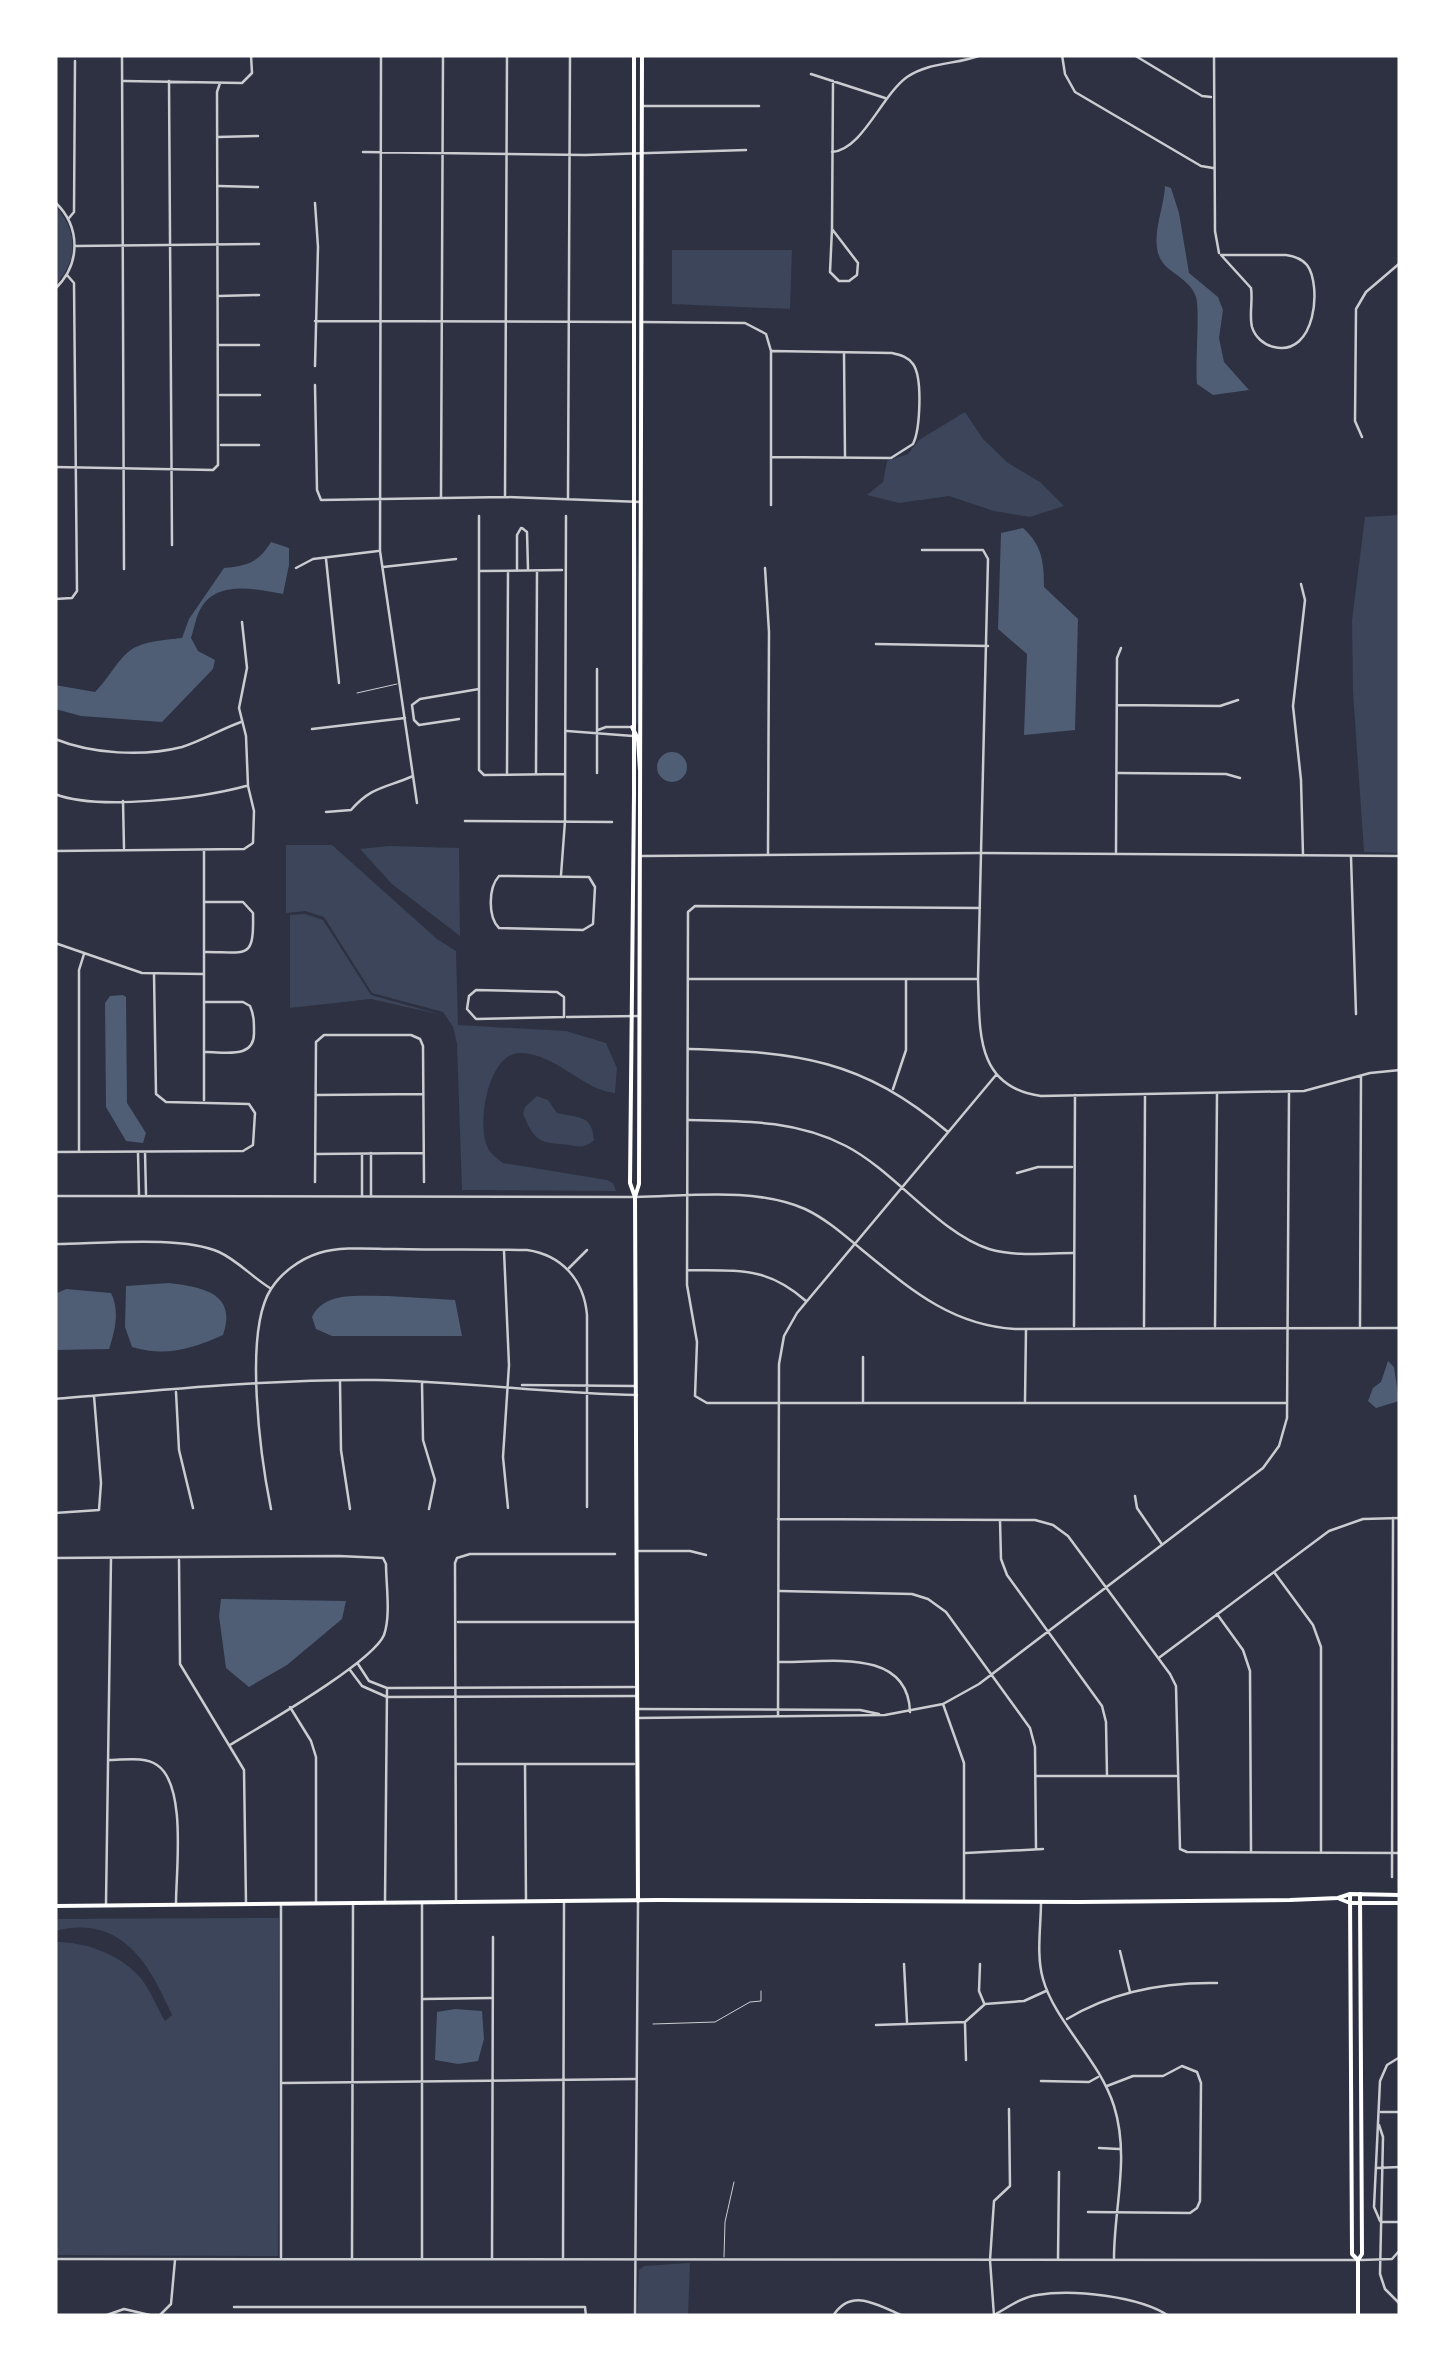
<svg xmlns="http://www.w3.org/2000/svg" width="1455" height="2371" font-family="'Varela Round',sans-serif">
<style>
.green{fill:#3c4559}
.water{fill:#4f5d75}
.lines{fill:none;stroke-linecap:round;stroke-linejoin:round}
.service{stroke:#caccd0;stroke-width:1}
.minor{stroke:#caccd0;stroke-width:2.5}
.tertiary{stroke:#caccd0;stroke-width:2.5}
.secondary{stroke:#fff;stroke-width:4}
</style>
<rect width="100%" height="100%" fill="#2d3142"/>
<path class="green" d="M55 206C78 231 79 260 55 285Z
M672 250H792L790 309 672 304Z
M965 412 983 439 1008 463 1040 482 1064 506 1030 517 994 511 949 496 899 503 867 495 883 482 887 461 908 454 919 440Z
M1400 515V853L1364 852 1353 692 1352 620 1365 517Z
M636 532 640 609 639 721 636 726Z
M286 845H332L437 939 456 951 458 1025 566 1031 606 1043 617 1068 615 1093C583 1090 556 1054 521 1053 488 1052 477 1123 487 1146 490 1154 497 1158 503 1163L607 1180 613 1183 616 1191 462 1190 457 1044 453 1027 443 1012 372 993 324 917 305 911 286 913Z
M389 846 459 848 460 936 392 884 360 849Z
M305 914 323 920 371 995 442 1015 371 999 290 1008V915Z
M537 1096 548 1100 557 1113C578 1118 592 1114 594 1140 582 1151 576 1145 561 1144 537 1143 533 1137 523 1114L525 1107Z
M279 1918 278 2256 55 2255V1942C84 1942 114 1952 136 1973 148 1984 156 2006 165 2021L172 2015C149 1963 121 1914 55 1931V1919Z
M690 2263 688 2316H637L639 2270 644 2266Z"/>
<path class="water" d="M1165 186 1171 188 1179 213 1189 273 1218 297 1223 310 1219 338 1224 362 1249 390 1213 395 1197 384C1195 364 1200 309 1196 297 1192 284 1179 277 1169 269 1144 250 1164 212 1165 186Z
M1023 528C1042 545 1044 562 1044 587L1078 619 1075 730 1024 735 1027 654 998 629 1001 533Z
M271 542 289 548V565L283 594C257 589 217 580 201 608 196 616 194 629 191 638L198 651 215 660 213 669 162 722 81 716 55 709V685L95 692C107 680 115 664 127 653 139 641 166 640 182 638L189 619 224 568C247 566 259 562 271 542Z
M657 767a15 15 0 1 1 30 0a15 15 0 1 1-30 0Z
M123 995 126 997 127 1103 146 1133 143 1143 126 1141 106 1107 105 1003 110 996Z
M169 1283C200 1287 238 1292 223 1335 191 1349 167 1357 132 1347L125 1327 126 1286Z
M66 1289 111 1293C120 1311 115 1331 109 1349L55 1350V1294Z
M388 1296 455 1300 462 1336H332L316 1329 312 1317C325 1290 362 1297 388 1296Z
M1388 1361 1394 1367 1399 1401 1376 1408 1368 1401 1373 1388 1381 1382Z
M221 1599 346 1601 342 1619 287 1665 249 1687 226 1668 219 1616Z
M455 2009 482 2011 484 2039 478 2061 458 2064 435 2060 437 2012Z"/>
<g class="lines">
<path class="service" d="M357 693 397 684
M653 2024 715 2022 750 2002 761 2001V1991
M724 2257 725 2222 734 2182"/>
<path class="minor" d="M122 55 124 569
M381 55 380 551 417 803
M1062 55 1065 74 1075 92 1201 166 1213 168
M1134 55 1202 96 1211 97
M1214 55 1215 231 1219 253
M811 74 885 98
M124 81 242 83 252 73 251 55
M169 81 172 545
M644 106H759
M218 137 258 136
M363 152 585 155 746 150
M832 152C863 149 881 96 907 77 931 61 957 65 981 55
M219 186 258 187
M55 202C81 227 81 264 55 289
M315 203 318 247 315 366
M69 218 74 212 75 61
M832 229 833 81
M832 229 858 263 857 275 849 281H839L830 272Z
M76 246 259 244
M1221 255H1286C1294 256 1301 258 1307 265 1322 285 1316 357 1274 347 1264 345 1255 337 1252 327 1249 315 1253 301 1251 288Z
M219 296 259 295
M315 321 633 322
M641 322 745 323 766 334 771 351V505
M219 345H259
M844 354 845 456
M315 385 317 490 321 500 505 497 641 502
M220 395H260
M1362 437 1355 421 1356 309 1366 292 1400 263
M221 445H259
M772 457 891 458 913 444C920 430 923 378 913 364 908 357 901 355 892 353L772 351
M55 467 213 470 218 465 217 92 220 83
M441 497 443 55
M505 497 507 55
M568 498 570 55
M479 516V770L484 775 564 774
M522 528 527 532 528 569
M922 550H983L988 559 978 979C980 1031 975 1087 1041 1096L1304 1091 1370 1073 1400 1070
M326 559 339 683
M383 567 456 559
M296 568 313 559 378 551
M765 568 769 632 768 854
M517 569V535L521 528
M480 571 562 570
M1301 584 1305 600 1293 706 1301 780 1303 855
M55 599 72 598 77 591 74 283 67 275
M876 644 988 646
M1117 705 1220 706 1238 700
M459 719 419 725 414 720 412 705 420 699 479 689
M312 729 405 718
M598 730 606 727H629
M567 731 633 736
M55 739C92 754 143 757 182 747 202 741 221 729 241 722
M507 773 508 571
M536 773 537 571
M597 773V669
M1118 773 1226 774 1240 778
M55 794C97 811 202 798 246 786
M123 801 124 848
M326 812 351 810C372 786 386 788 413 776
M465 821 612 822
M55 851 244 849 253 843 254 811 248 786 246 736 239 708 247 668 242 622
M1116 852 1117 658 1121 648
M1351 857 1356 1014
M561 875 565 821 566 516
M499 876 589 877 595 887 593 924 583 930 499 928C488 917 488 888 499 876Z
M204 902H243L253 913C254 960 248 952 206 952
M980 908 695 906 688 912 687 1285 697 1342 695 1396 707 1403H1287
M55 943 142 973 203 974
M689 979H976
M476 990 557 992 564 997V1017L476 1019 467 1009 469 996Z
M205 1002H243L250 1006C254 1015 254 1022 254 1032 255 1059 226 1052 206 1052
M567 1017 639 1016
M689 1049C798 1052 862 1059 948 1132
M893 1089 906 1050V979
M316 1095 423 1094
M204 1100V850
M689 1120C744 1121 796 1120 846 1146 896 1172 939 1233 989 1249 1016 1257 1046 1253 1073 1253
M79 1151V970L84 954
M55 1152 243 1151 253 1145 255 1113 249 1104 166 1102 156 1094 154 974
M145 1152 146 1194
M138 1153 139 1195
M371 1153V1195
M316 1154 423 1153
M362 1155V1196
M1017 1173 1038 1167H1072
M315 1182 316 1042 324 1035H411L420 1039 423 1046 424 1182
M636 1197C690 1196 754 1187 805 1209 826 1219 843 1234 861 1249 909 1288 950 1325 1015 1329L1400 1328
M55 1244C97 1244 182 1235 219 1252 237 1260 252 1277 270 1288
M504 1251 509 1365 503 1457 508 1508
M569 1268 587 1250
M688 1270C739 1271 766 1266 806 1301
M1074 1326 1075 1095
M1144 1326 1145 1094
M1215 1326 1217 1094
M1360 1326 1361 1076
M340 1381 341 1450 350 1509
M422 1383 423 1440 435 1480 429 1509
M522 1385 634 1386
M176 1392 179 1450 193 1508
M55 1399C162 1390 269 1379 376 1380 464 1381 550 1394 637 1395
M863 1401V1357
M1025 1401 1026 1329
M1135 1496 1137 1508 1161 1543
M271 1509C261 1460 243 1332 271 1289 281 1273 300 1259 319 1253 343 1246 371 1249 396 1249 440 1250 483 1249 527 1250 562 1255 584 1280 587 1315V1507
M55 1513 99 1510 101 1483 94 1396
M778 1519 1035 1520 1053 1525 1068 1536 1170 1674 1176 1686 1180 1849 1187 1852 1400 1853
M1000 1520 1001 1559 1007 1575 1102 1706 1106 1722 1107 1776
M639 1551H690L706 1555
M55 1558 339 1556 383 1558 386 1564C386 1585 391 1615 384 1635 372 1663 261 1726 230 1745
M179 1560 180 1664 244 1770 246 1903
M1274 1572 1313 1625 1321 1647V1851
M780 1591 912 1594 928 1599 946 1612 1030 1728 1035 1747 1036 1848
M1217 1614 1243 1650 1250 1671 1251 1851
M458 1622H635
M1160 1657 1329 1531 1363 1519 1400 1518
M779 1662C826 1663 908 1646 910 1712
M358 1664 369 1681 387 1688 634 1687
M350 1670 362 1686 387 1697 636 1696
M943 1704 964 1763V1901
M290 1707 311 1741 316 1757V1902
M637 1709 860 1710 879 1714
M778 1716 779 1364 784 1336 797 1313 996 1075
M638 1718 885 1715 943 1704 979 1684 1263 1468 1279 1446 1287 1418 1289 1092
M110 1760C124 1760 145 1756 157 1765 187 1785 176 1871 176 1903
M457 1764H634
M525 1764 526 1901
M1037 1776H1178
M966 1853 1043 1849
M1392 1877 1393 1518
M456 1901 455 1563 457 1558 470 1554H615
M385 1902 387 1690
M1041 1902C1041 1926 1036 1955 1043 1979 1055 2022 1099 2059 1114 2106 1130 2157 1114 2208 1114 2258
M422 1903V2258
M106 1904 111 1558
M1120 1951 1130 1992
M904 1964 907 2022
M980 1964 979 1991 984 2003
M424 1999 491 1998
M1067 2019C1113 1991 1163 1982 1217 1983
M965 2024 966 2060
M876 2025 965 2022 985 2004 1024 2001 1046 1991
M1041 2081 1089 2082 1098 2077
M283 2083 635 2079
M1381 2112H1400
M1379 2125 1383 2137 1380 2274 1385 2289 1400 2304
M1099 2148 1119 2149
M1376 2168 1400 2167
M1088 2212 1190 2213 1197 2208 1200 2201 1201 2083 1197 2072 1182 2066 1163 2076H1133L1107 2086
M1380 2221 1374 2207 1380 2081 1387 2065 1400 2057
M1382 2222H1400
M281 2257V1906
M352 2258 353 1903
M492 2258 493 1937
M563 2259 564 1902
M1058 2259 1059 2172
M1361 2260 1392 2259 1400 2250
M234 2307H585L586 2316
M994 2315C1007 2308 1022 2297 1037 2295 1073 2289 1139 2296 1169 2316
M104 2316 124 2309 154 2316
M159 2316 171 2304 175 2260
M833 2316C851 2287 878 2305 903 2316
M994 2316 990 2260 994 2201 1010 2186 1009 2109"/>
<path class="tertiary" d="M642 856 981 853 1400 856
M55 1196 633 1197
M55 2259 1356 2260
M635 2316 638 1903"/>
<path class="secondary" d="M634 55V794L630 1183 635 1197
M632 727 638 739 640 770
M1350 1894 1352 2254 1358 2260
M1340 1899 1350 1903H1400
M638 1901 635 1197 639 1184 642 55
M55 1906 659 1900 1079 1902 1290 1900 1338 1898 1350 1894 1400 1895
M1358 2316V2260L1362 2254 1360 1894"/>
</g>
<rect width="1455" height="2371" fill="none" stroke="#ffffff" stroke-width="115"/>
</svg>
